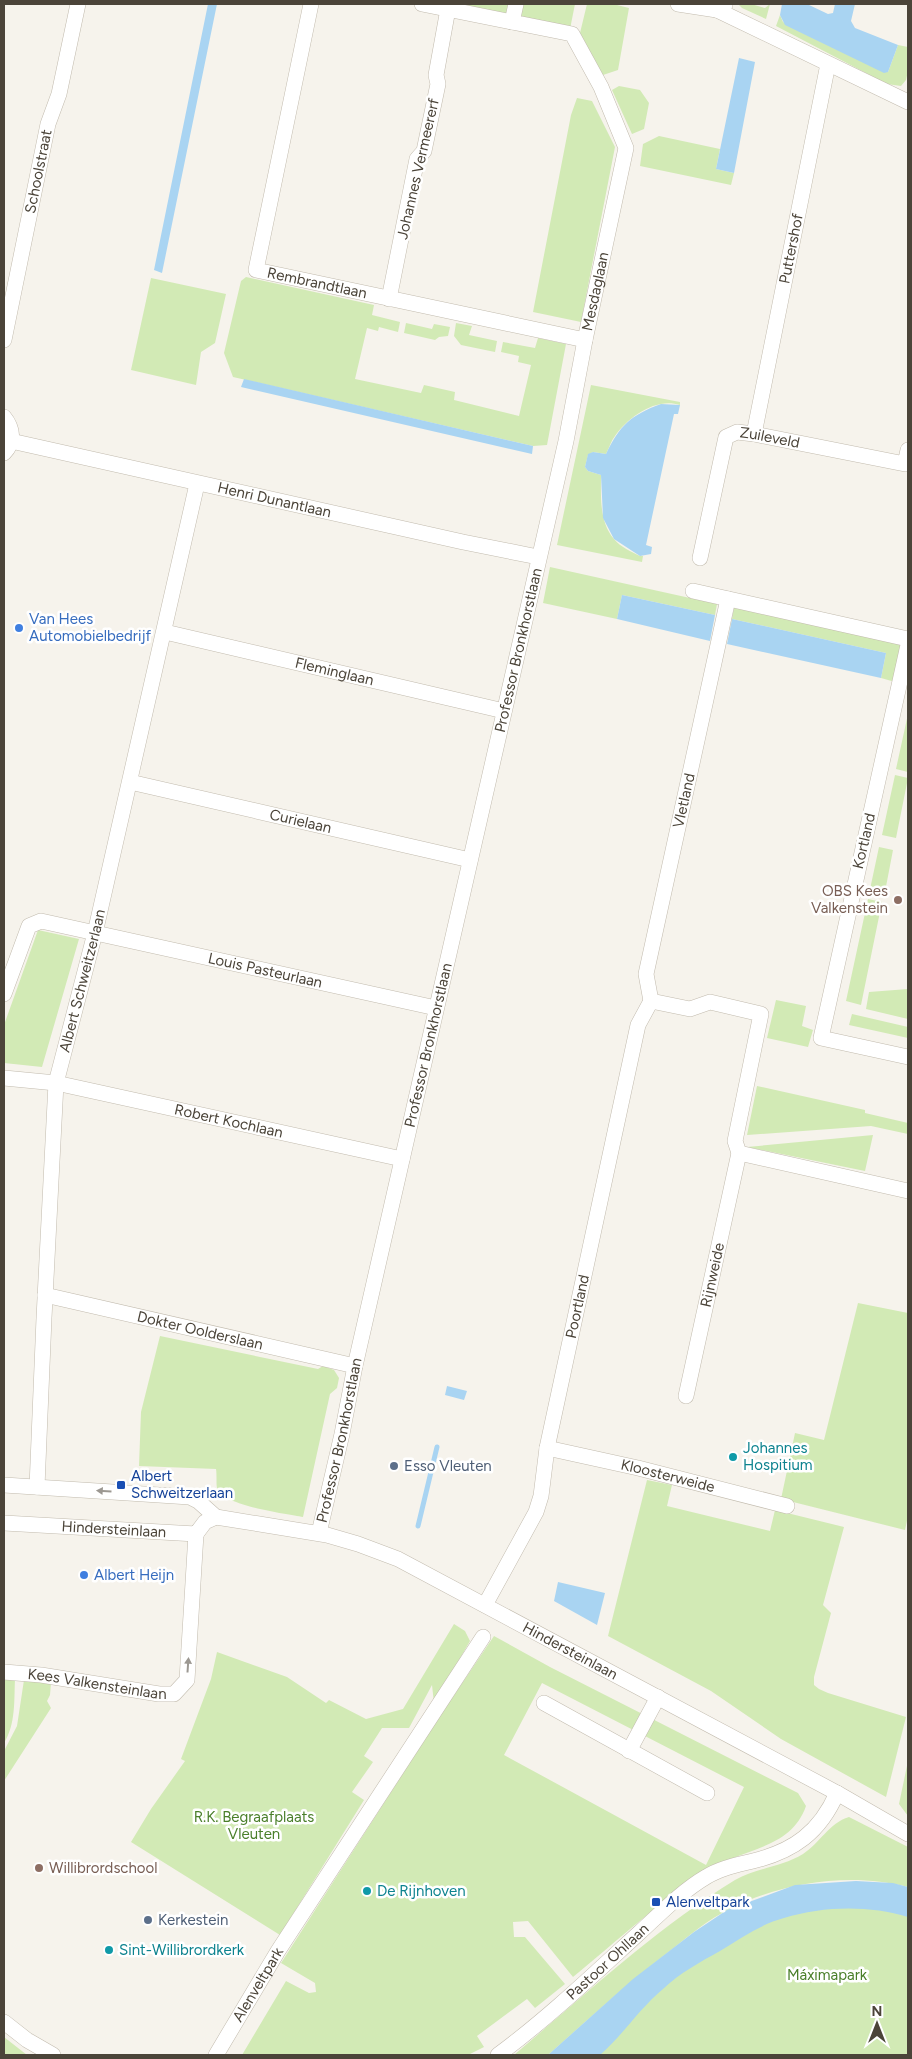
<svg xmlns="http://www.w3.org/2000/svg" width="912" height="2059" font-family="Figtree,sans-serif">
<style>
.green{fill:#d2eab5;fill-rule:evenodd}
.water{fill:#a9d4f2}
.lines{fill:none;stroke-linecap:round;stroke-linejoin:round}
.stream{stroke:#a9d4f2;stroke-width:5}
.minor-casing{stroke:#c2bbae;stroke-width:16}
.minor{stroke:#fff;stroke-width:15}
.oneway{fill:#9c9892}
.shop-dot{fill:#3f7fe0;stroke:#fff;stroke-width:2}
.education-dot{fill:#8d6e63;stroke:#fff;stroke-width:2}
.culture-dot{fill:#0f9aa8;stroke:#fff;stroke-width:2}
.service-dot{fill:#5c6f8a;stroke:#fff;stroke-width:2}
.transit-dot{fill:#1a4fb4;stroke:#fff;stroke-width:2}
.labels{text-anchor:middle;stroke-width:5;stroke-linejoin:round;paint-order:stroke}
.street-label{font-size:15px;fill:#4b4439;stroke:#fff}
.shop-label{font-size:15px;fill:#366cbe;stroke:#fff;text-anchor:start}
.education-label{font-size:15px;fill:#785e54;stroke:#fff;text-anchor:end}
.culture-label{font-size:15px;fill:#0d838f;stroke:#fff;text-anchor:start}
.service-label{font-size:15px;fill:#4e5e75;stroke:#fff;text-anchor:start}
.transit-label{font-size:15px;fill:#164399;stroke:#fff;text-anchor:start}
.park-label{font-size:15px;fill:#4a7f2a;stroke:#fff}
</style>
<rect width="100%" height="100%" fill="#f6f3ec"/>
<path class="green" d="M455 4H511L509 15Z
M518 4H575L570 29 515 18Z
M587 4H613L629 8 618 70 603 75 580 33Z
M738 4H751L765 8 770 4 766 19 742 8Z
M780 15 783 22 888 72 898 45 908 47V71L906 80 901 86 887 84 776 26Z
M619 86 640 90 649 103 644 129 632 134 612 90Z
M577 98 592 101 615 147 581 322 533 312 571 115Z
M659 136 720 149 716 169 734 173 731 185 640 166 643 144Z
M246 277 374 305 372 315 400 322 398 332 379 327 378 331 367 328 355 379 421 393 424 385 455 392 454 400 519 416 531 365 518 362 519 356 501 352 503 342 535 348 538 338 566 344 547 445 533 446 233 377 224 353 241 281Z
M151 278 226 294 215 343 201 352 196 385 131 370Z
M406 323 432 329 434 324 450 327 448 336 439 337 435 340 404 333Z
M456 323 472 326 469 335 497 341 495 352 461 345 454 336Z
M591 385 680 402V405C656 397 628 417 615 436 611 441 609 448 606 454L593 452 588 455 585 467 588 471 601 475C601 496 599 522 614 539 620 547 632 552 640 556H643L642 562 557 545Z
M550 567 717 604 715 615 622 595 617 619 543 603Z
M734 607 903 643 895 682 881 678 886 653 732 619Z
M908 714V772L896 769Z
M895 775 908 778 896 838 882 835Z
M879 847 893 850 884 897 869 894Z
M868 899 882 902 861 1005 846 1001Z
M38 930 79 939 42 1067 4 1063V1025Z
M908 989V1019L866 1009 869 992Z
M776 1000 806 1006 802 1026 813 1030 808 1047 767 1038Z
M852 1014 908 1027V1038L849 1025Z
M757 1086 865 1110V1113L908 1123V1134L871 1126 747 1135Z
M873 1135 865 1171 747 1147Z
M858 1303 908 1313V1516L905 1530 781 1499 795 1433 824 1440Z
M160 1336 318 1369 323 1366 334 1370 339 1378 337 1388 330 1394 303 1517C287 1514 223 1506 217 1488 216 1483 217 1475 216 1469L139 1466 141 1412Z
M647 1480 672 1485 667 1506 770 1531 775 1510 844 1527 823 1605 831 1613 814 1677V1685L819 1689 828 1693 906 1717 886 1797 781 1739 711 1691 608 1636Z
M454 1624 465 1631 470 1641 434 1703 432 1685 409 1728H382L364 1756 373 1762 352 1792 364 1800 280 1935 131 1842 151 1809 185 1761 181 1759 211 1679 217 1652 287 1677 326 1703 329 1700 366 1719 403 1709Z
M494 1636 550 1667 798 1793 806 1806C791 1849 744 1848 711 1869 662 1899 617 1941 573 1977L528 1921 513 1922 514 1937H525L565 1984 535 2008 527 1999 477 2036 484 2047 468 2055H242L286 1981 309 1993 316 1992 315 1983 281 1963 440 1716ZM542 1683 744 1787 706 1865 504 1755Z
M4 1678 15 1679C14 1700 16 1724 4 1743Z
M24 1680 51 1683 50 1695 47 1701 51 1708 4 1781V1751L17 1726Z
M908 1761V1816L899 1804Z
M849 1817 908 1847V1887C850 1872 781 1882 728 1910 709 1919 691 1934 675 1947 630 1981 590 2018 548 2055H514C585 1995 655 1929 735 1880 756 1868 782 1867 803 1854 820 1843 829 1823 849 1817Z
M805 1896 908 1903V2055H566L638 1985Z
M4 2037 27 2055H4Z"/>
<path class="water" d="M208 4H217L162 273 154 270Z
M782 4H807L828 14 833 13 835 4H855L851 21 855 28 898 45 888 72 884 73 785 25 780 15Z
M739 58 755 62 734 173 716 169Z
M244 379 533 446 532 454 241 387Z
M661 404 680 405 678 414H674L646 545 652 547 651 554 640 556 614 539 603 518 601 475 588 471 585 467 588 454 593 452 606 454C620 425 631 415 661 404Z
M622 595 715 615 710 641 617 619Z
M732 619 886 653 881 678 727 644Z
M447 1386 467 1391 464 1400 445 1395Z
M558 1582 605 1593 597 1625 554 1601Z
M856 1881 893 1883 908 1887V1917C869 1905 823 1906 784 1918 761 1924 740 1939 720 1951 700 1962 680 1973 663 1989 639 2009 623 2035 600 2055H548L633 1979 694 1932 727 1910 795 1885Z"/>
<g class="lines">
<path class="stream" d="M418 1526 437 1447"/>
<defs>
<g id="minor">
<path id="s1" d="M311 4 256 270 585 340"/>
<path d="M422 4 512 22"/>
<path d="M678 4 717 10 725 5"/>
<path d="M717 10 908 102"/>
<path d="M389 299 417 159 424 151 438 84 436 75 448 9"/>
<path id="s2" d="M4 340 48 124 59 94 78 4"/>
<path d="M4 417C13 428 15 442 4 453"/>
<path id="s3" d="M754 434 828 64"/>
<path id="s4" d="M11 441 463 542 538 557"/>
<path id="s5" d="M700 558 726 437 737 432 754 434 905 464 908 450"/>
<path d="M693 591 908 639"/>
<path id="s6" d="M165 632 504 711"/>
<path d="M908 645 821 1038 908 1057"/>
<path id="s7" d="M130 782 470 860"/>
<path id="s8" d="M4 994 29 926 41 921 436 1008"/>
<path d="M651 1001 690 1009 710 1002 761 1014 735 1141 739 1153 908 1191"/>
<path id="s9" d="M651 1001 646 974 728 599"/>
<path id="s10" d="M4 1078 56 1083 402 1159"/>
<path id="s11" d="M45 1295 355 1366"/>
<path id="s12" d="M686 1396 739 1153"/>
<path id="s13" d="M547 1448 638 1468 787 1506"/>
<path id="s14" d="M4 1485 190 1497 198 1501 216 1517 327 1535 358 1544 398 1559 837 1793 908 1834"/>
<path id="s15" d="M37 1487 44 1318 56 1083 95 933 197 484"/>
<path id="s16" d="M4 1523 196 1534 205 1522 216 1517"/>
<path id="s17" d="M319 1533 342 1434 355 1366 566 441 585 340 626 148 601 87 572 34 512 22 516 4"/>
<path id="s18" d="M485 1605 536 1512 541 1496 547 1448 638 1025 651 1001"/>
<path id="s19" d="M4 1672 41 1675 159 1694H174L187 1680 196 1534"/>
<path d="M544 1703 707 1793"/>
<path d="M629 1751 658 1697"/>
<path d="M4 2022 27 2040 53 2055"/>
<path id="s20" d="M216 2055 278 1951 483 1637"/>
<path id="s21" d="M498 2055C548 2018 593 1975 639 1933 660 1914 682 1891 706 1877 720 1868 737 1865 753 1861 794 1851 820 1832 837 1793"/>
</g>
</defs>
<use href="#minor" class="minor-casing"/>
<use href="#minor" class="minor"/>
</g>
<defs><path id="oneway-solid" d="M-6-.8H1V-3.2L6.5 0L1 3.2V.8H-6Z" transform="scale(1.25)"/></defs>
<g class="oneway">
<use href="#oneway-solid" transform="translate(104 1491) rotate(-176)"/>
<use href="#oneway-solid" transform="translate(188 1665) rotate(-86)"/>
</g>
<g class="shop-dot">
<circle cx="19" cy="628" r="5"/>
<circle cx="84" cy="1575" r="5"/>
</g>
<g class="education-dot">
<circle cx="898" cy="900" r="5"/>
<circle cx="39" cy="1868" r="5"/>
</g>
<g class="culture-dot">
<circle cx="733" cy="1457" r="5"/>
<circle cx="367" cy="1891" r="5"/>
<circle cx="109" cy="1950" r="5"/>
</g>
<g class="service-dot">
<circle cx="394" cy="1466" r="5"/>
<circle cx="148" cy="1920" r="5"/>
</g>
<g class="transit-dot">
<rect x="116" y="1480" width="10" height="10" rx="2.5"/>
<rect x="651" y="1897" width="10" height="10" rx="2.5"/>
</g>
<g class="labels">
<g class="street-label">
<text transform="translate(418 169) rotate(-77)" y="5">Johannes Vermeererf</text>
<text dy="5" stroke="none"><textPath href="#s2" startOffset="172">Schoolstraat</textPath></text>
<text dy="5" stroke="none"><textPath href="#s3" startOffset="189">Puttershof</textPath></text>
<text dy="5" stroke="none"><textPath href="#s1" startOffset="334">Rembrandtlaan</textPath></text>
<text dy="5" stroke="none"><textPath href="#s17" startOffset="1272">Mesdaglaan</textPath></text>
<text dy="5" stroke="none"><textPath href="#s5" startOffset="169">Zuileveld</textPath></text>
<text dy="5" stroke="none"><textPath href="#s4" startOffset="270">Henri Dunantlaan</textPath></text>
<text dy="5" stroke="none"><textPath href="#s17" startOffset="905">Professor Bronkhorstlaan</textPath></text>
<text dy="5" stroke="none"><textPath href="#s6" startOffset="174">Fleminglaan</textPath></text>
<text dy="5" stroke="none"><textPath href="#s9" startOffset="205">Vletland</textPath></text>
<text dy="5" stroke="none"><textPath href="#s7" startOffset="175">Curielaan</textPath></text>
<text transform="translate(864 841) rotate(-77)" y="5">Kortland</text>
<text dy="5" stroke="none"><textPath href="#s8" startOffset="315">Louis Pasteurlaan</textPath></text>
<text dy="5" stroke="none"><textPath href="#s15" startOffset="510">Albert Schweitzerlaan</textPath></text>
<text dy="5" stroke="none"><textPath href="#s17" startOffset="500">Professor Bronkhorstlaan</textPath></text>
<text dy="5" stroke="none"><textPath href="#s10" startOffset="229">Robert Kochlaan</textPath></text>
<text dy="5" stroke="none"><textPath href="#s12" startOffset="124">Rijnweide</textPath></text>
<text dy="5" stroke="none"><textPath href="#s18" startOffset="316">Poortland</textPath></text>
<text dy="5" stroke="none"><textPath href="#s11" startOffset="159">Dokter Oolderslaan</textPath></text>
<text dy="5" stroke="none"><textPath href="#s17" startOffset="95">Professor Bronkhorstlaan</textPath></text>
<text dy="5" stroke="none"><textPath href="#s13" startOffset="124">Kloosterweide</textPath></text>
<text dy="5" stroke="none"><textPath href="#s16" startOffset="110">Hindersteinlaan</textPath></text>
<text dy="5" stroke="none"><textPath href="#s14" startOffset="602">Hindersteinlaan</textPath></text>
<text dy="5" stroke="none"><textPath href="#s19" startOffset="94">Kees Valkensteinlaan</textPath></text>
<text dy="5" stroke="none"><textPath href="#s21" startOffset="144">Pastoor Ohllaan</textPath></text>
<text dy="5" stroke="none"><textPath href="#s20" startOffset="82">Alenveltpark</textPath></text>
</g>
<g class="shop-label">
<text x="29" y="624">Van Hees<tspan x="29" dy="17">Automobielbedrijf</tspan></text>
<text x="94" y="1580">Albert Heijn</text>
</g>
<g class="education-label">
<text x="888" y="896">OBS Kees<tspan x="888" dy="17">Valkenstein</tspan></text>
<text x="49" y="1873" text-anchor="start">Willibrordschool</text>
</g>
<g class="culture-label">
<text x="743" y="1453">Johannes<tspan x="743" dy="17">Hospitium</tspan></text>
<text x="377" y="1896">De Rijnhoven</text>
<text x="119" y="1955">Sint-Willibrordkerk</text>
</g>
<g class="service-label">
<text x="404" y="1471">Esso Vleuten</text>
<text x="158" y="1925">Kerkestein</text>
</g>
<g class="transit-label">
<text x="131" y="1481">Albert<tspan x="131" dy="17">Schweitzerlaan</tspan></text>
<text x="666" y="1907">Alenveltpark</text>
</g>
<g class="park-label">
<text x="254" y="1822">R.K. Begraafplaats<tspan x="254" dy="17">Vleuten</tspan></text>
<text x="827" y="1980">Máximapark</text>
</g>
</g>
<rect width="912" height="2059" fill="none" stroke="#4b4439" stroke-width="10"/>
<g transform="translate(877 2024)" stroke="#ffffff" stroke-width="4" paint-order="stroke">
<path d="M0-4L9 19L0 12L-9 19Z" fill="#4b4439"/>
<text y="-8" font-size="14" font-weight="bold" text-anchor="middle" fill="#4b4439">N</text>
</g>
</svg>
